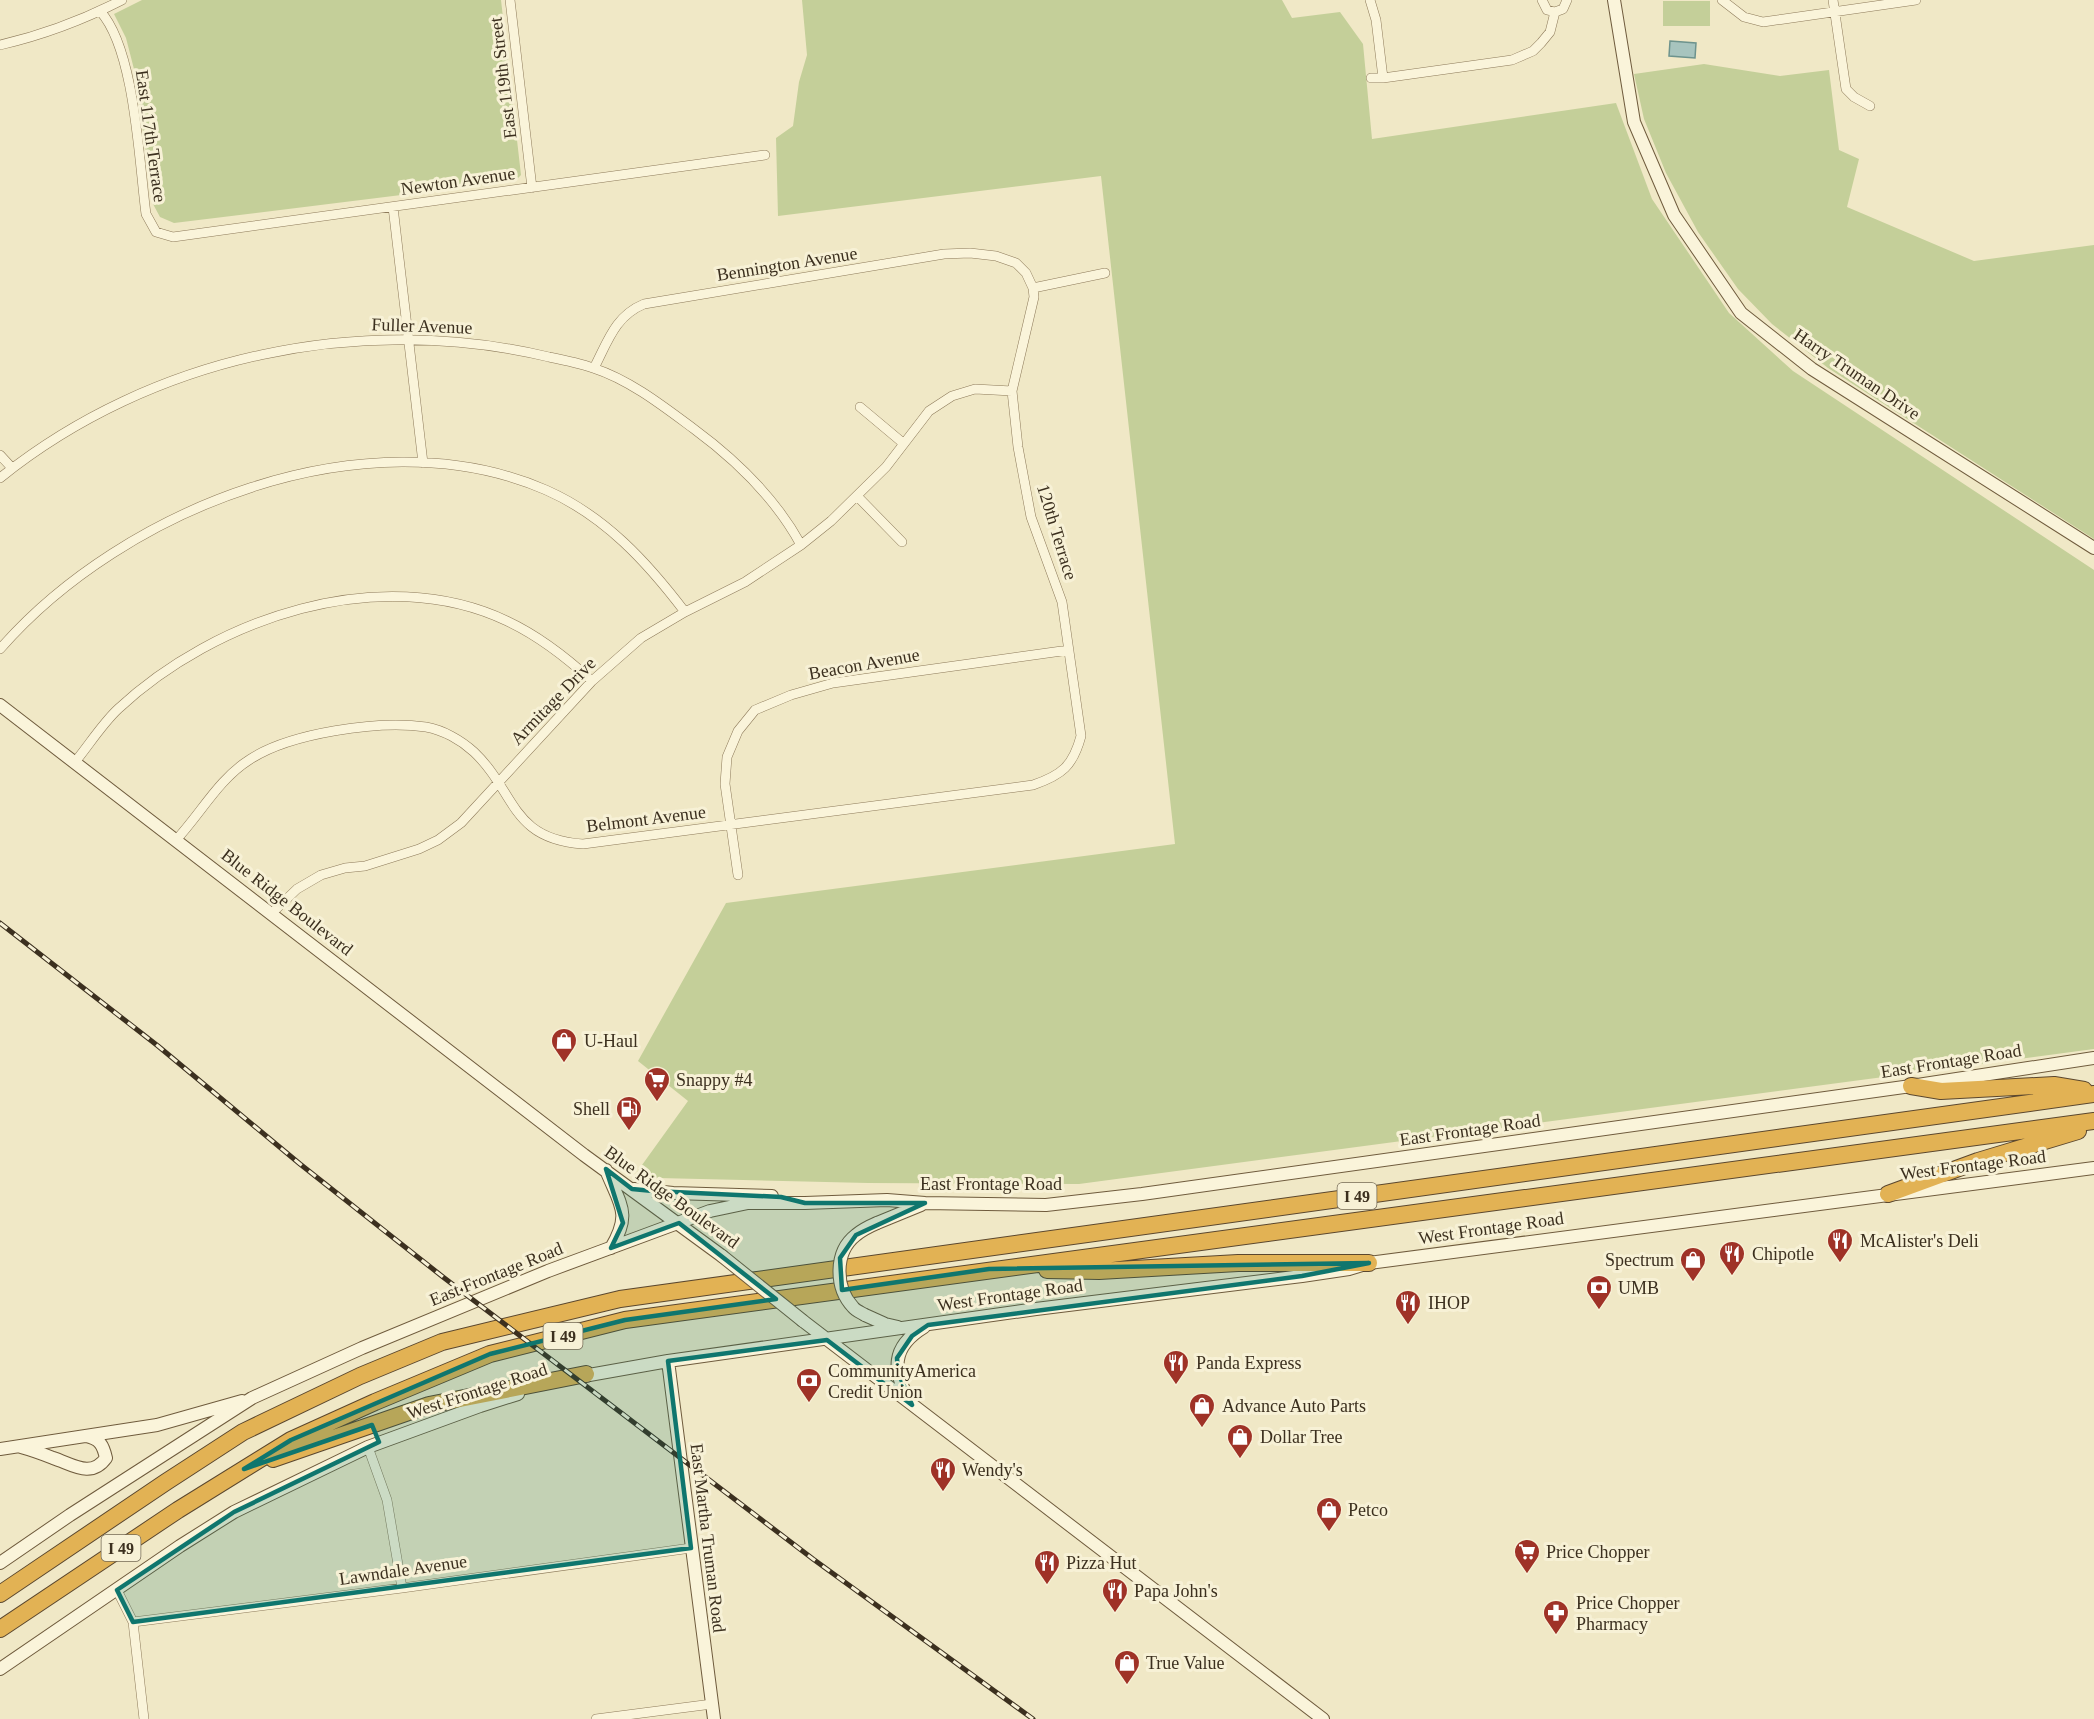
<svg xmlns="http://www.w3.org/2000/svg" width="2094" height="1719" font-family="Georgia,serif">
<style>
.green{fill:#c4cf99}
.water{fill:#a7c4be;stroke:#6d938d;stroke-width:1.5}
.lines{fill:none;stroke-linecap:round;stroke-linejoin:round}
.street-casing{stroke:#8d7a5a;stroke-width:10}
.secondary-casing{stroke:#6f5b3d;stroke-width:14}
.highway-casing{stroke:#5b472e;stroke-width:18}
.street{stroke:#faf4da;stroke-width:9}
.secondary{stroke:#faf4da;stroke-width:12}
.highway{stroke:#e2b254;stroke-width:16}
.rail-casing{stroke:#3c301f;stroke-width:5}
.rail{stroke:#f7f1d6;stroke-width:3;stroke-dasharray:9;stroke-linecap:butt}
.secondary-bridge-casing{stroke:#6f5b3d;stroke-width:14;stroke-linecap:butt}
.secondary-bridge{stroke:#faf4da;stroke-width:12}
.marked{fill:#0f766e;fill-opacity:0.2;stroke:#0f766e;stroke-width:4.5;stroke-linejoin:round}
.labels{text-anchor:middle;stroke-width:6;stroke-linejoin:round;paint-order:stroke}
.shield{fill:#f7f1d6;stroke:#746a56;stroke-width:1.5}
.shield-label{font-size:16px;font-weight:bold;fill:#3c301f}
.street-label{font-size:18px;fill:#3c301f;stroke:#f7f1d6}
.poi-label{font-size:18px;fill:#3c301f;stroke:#f7f1d6;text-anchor:start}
</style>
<rect width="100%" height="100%" fill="#f0e8c6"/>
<path class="green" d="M142 0H501L521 175 515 181 174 223 160 217 153 204 135 73 126 38 114 14Z
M802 0H1282L1292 18 1340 12 1363 44 1372 139 1616 103 1652 199 1729 313 1793 371 2094 570V1049L1079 1184 868 1183 658 1178 637 1172 688 1101 638 1061 726 903 1175 844 1101 176 778 216 776 138 793 126 799 82 807 55Z
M1663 1H1710V26H1663Z
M1704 64 1780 76 1829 70 1839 150 1859 159 1847 207 1974 261 2094 245V539L1828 368 1772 324 1738 289 1698 232 1666 173 1644 119 1634 74Z"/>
<path class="water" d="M1670 41 1696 43 1695 58 1669 56Z"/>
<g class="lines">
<defs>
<path id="street" d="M510 0 532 188
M1370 0 1376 20 1383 78
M1542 0 1547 10 1555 12 1563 9 1567 0
M1722 0 1744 17 1763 22 1916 0
M1833 0 1846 89 1854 97 1870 106
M100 11C135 49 139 162 146 214L156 232 173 237 765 155
M0 45C43 35 83 20 122 0
M1371 78H1383L1512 60 1533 51 1541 43 1550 32 1555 12
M393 207 423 463
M1033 288 1105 273
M860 407 903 443
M0 455 12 468
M0 478C152 356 361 312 549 357 564 360 579 363 593 368 630 380 663 406 694 429 736 460 776 499 801 545
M857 496 902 542
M0 649C123 508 366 412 546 490 605 516 647 562 685 612
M75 762C89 745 102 724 118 709 214 619 381 561 507 621 539 636 566 657 592 681
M176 840C201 813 219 779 249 760 289 733 379 720 426 727 443 730 461 740 474 752 516 792 510 839 583 844L1033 785C1062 775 1073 766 1081 736L1062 602 1031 517 1018 447 1012 391 1034 297 1033 288 1026 273 1016 263 996 256 970 253 944 254 644 304C615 316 608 341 594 368
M738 875 725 784 727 757 738 731 755 710 791 695 833 683 1069 650
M272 913 297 889 321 875 345 868 365 866 419 849 438 840 461 823 592 681 641 638 685 612 745 582 801 545 831 521 886 467 929 411 952 396 975 389 1012 391
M368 1447 387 1500 402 1588
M117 1590 133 1622 144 1719
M133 1622 402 1588 691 1548
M596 1719 712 1704"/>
<path id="secondary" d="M1614 0 1634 122 1674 215 1741 313 1812 369 2094 548
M0 705 584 1155 722 1256
M606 1170C620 1205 632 1213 611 1248
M634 1189 673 1193 772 1196
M877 1223 921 1205
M865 1315 885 1324 898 1327
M803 1321 1323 1719
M668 1361 714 1719
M578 1377 668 1361 1036 1309 1302 1276 1349 1269 1369 1263 2094 1168
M910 1401C892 1371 891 1347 924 1327
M21 1447C32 1450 43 1454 53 1458 72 1464 91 1479 106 1458 103 1445 100 1439 86 1436
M0 1449 157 1425 242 1401
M0 1563 70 1515 252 1398 362 1348 548 1271 710 1211 748 1203H805L887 1200 925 1203 1046 1205 1142 1194 1911 1086 2094 1058
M0 1669 180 1546 234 1512 368 1447 480 1406 518 1394"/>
<path id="highway" d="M1911 1086 1941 1091 2054 1085 2084 1090
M1888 1194 1978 1161 2078 1131
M1047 1270 1099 1271 1238 1263H1369
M273 1459 429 1405 586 1374
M0 1594 166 1482 243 1432 360 1376 442 1342 620 1299 2094 1094
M0 1629 178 1510 291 1440 375 1402 490 1354 625 1320 2094 1121"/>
</defs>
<use href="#street" class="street-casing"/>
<use href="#secondary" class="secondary-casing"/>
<use href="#highway" class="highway-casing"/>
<use href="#street" class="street"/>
<use href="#secondary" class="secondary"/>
<use href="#highway" class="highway"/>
<defs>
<path id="rail" d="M0 923 158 1046 300 1164 443 1277 813 1559 1033 1719"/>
</defs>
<use href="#rail" class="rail-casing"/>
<use href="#rail" class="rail"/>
<defs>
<path id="secondary-bridge" d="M722 1256 803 1321
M865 1315C862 1313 856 1311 853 1307 835 1288 834 1252 856 1235 862 1230 870 1226 877 1223"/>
</defs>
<use href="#secondary-bridge" class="secondary-bridge-casing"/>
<use href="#secondary-bridge" class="secondary-bridge"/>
</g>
<path class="marked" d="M606 1169 632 1189 653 1191 781 1197 805 1203H925L856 1235 840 1258 842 1290 989 1269 1369 1263 1302 1276 928 1325 912 1336 897 1358 898 1372 912 1405 827 1340 668 1361 691 1548 133 1622 117 1590 234 1512 379 1442 372 1425 244 1469 291 1440 490 1354 625 1320 776 1299 679 1223 611 1248 623 1223Z"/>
<defs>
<symbol id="shop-pin" viewBox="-11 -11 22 30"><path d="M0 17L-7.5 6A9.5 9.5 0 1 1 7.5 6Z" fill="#9f3227" stroke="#f7f1d6"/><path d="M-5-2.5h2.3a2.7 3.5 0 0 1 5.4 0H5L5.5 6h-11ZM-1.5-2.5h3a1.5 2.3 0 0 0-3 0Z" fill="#fff"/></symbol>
<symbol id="supermarket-pin" viewBox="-11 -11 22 30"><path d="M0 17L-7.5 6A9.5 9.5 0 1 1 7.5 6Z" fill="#9f3227" stroke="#f7f1d6"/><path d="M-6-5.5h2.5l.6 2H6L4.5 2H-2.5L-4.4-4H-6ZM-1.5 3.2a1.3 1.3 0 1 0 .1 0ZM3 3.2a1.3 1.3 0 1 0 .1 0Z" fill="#fff"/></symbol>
<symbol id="fuel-pin" viewBox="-11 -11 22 30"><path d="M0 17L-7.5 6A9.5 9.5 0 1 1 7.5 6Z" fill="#9f3227" stroke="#f7f1d6"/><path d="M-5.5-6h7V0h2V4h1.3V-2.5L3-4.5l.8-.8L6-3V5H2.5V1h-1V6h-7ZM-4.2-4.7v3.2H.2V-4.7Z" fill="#fff"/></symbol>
<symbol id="restaurant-pin" viewBox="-11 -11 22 30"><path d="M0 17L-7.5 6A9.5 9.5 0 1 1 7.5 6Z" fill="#9f3227" stroke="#f7f1d6"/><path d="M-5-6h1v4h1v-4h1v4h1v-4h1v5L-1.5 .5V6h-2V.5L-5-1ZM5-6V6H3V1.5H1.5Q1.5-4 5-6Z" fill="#fff"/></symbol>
<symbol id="bank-pin" viewBox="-11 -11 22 30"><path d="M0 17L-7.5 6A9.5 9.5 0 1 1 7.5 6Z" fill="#9f3227" stroke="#f7f1d6"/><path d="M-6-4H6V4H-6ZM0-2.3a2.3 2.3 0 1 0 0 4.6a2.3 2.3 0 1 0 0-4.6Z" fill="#fff"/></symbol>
<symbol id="pharmacy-pin" viewBox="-11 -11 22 30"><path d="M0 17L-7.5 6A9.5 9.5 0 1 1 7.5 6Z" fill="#9f3227" stroke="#f7f1d6"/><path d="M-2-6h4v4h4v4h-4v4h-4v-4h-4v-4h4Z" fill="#fff"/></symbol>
</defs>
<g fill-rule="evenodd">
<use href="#shop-pin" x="549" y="1026" width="30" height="40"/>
<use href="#supermarket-pin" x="642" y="1065" width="30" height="40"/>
<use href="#fuel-pin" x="614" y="1094" width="30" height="40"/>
<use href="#restaurant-pin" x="1825" y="1226" width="30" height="40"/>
<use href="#restaurant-pin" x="1717" y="1239" width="30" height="40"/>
<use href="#shop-pin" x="1678" y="1245" width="30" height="40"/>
<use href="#bank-pin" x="1584" y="1273" width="30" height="40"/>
<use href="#restaurant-pin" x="1393" y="1288" width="30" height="40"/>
<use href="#restaurant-pin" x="1161" y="1348" width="30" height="40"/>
<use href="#bank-pin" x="794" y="1366" width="30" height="40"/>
<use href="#shop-pin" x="1187" y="1391" width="30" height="40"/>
<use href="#shop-pin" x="1225" y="1422" width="30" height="40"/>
<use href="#restaurant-pin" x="928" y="1455" width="30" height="40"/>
<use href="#shop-pin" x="1314" y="1495" width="30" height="40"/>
<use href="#supermarket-pin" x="1512" y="1537" width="30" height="40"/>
<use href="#restaurant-pin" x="1032" y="1548" width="30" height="40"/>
<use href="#restaurant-pin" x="1100" y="1576" width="30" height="40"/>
<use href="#pharmacy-pin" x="1541" y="1598" width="30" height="40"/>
<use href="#shop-pin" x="1112" y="1648" width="30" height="40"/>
</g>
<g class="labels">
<g class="shield">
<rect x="1337.5" y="1183" width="39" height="26" rx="4.5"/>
<rect x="543.5" y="1323" width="39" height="26" rx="4.5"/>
<rect x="101.5" y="1535" width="39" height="26" rx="4.5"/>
</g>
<g class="shield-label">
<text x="1357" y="1202">I 49</text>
<text x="563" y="1342">I 49</text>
<text x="121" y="1554">I 49</text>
</g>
<g class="street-label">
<text transform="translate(503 78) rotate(-97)" y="6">East 119th Street</text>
<text transform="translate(151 136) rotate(82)" y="6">East 117th Terrace</text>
<text transform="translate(458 181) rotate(-8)" y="6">Newton Avenue</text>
<text transform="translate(787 264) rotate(-9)" y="6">Bennington Avenue</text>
<text transform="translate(422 326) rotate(2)" y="6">Fuller Avenue</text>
<text transform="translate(1857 374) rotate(34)" y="6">Harry Truman Drive</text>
<text transform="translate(1057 532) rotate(73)" y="6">120th Terrace</text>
<text transform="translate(864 664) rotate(-10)" y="6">Beacon Avenue</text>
<text transform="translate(553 701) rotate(-46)" y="6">Armitage Drive</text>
<text transform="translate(646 819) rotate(-7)" y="6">Belmont Avenue</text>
<text transform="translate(287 902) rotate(38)" y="6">Blue Ridge Boulevard</text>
<text transform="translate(1951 1061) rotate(-9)" y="6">East Frontage Road</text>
<text transform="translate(1470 1130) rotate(-8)" y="6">East Frontage Road</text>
<text transform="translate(1973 1165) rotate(-7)" y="6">West Frontage Road</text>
<text x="991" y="1190">East Frontage Road</text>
<text transform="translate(672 1197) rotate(36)" y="6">Blue Ridge Boulevard</text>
<text transform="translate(1491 1228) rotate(-8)" y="6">West Frontage Road</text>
<text transform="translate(496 1274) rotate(-22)" y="6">East Frontage Road</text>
<text transform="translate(1010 1295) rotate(-8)" y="6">West Frontage Road</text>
<text transform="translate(477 1391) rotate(-18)" y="6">West Frontage Road</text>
<text transform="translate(708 1538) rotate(83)" y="6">East Martha Truman Road</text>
<text transform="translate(403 1570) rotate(-8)" y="6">Lawndale Avenue</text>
</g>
<g class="poi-label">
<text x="584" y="1047">U-Haul</text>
<text x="676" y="1086">Snappy #4</text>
<text x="610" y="1115" text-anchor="end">Shell</text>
<text x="1860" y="1247">McAlister's Deli</text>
<text x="1752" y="1260">Chipotle</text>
<text x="1674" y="1266" text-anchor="end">Spectrum</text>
<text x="1618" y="1294">UMB</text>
<text x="1428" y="1309">IHOP</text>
<text x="1196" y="1369">Panda Express</text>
<text x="828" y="1377">CommunityAmerica<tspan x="828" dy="21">Credit Union</tspan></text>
<text x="1222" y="1412">Advance Auto Parts</text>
<text x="1260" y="1443">Dollar Tree</text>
<text x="962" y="1476">Wendy's</text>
<text x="1348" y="1516">Petco</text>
<text x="1546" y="1558">Price Chopper</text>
<text x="1066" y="1569">Pizza Hut</text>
<text x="1134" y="1597">Papa John's</text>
<text x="1576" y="1609">Price Chopper<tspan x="1576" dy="21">Pharmacy</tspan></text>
<text x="1146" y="1669">True Value</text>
</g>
</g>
</svg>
